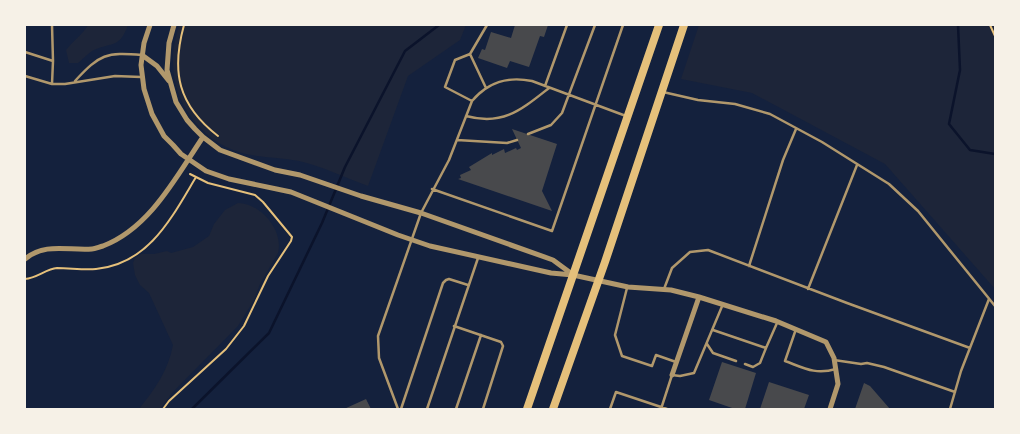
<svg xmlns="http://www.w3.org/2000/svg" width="1020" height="434" font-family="'Source Sans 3',sans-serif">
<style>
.green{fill:#1d2539}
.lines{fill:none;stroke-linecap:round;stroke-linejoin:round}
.stream{stroke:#0b132b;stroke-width:2.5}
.building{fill:#48494c}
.path{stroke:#e5c07b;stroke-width:2}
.service{stroke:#b1986c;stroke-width:2.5}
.minor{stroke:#b1986c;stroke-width:5}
.secondary{stroke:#e5c07b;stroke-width:8}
</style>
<rect width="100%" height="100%" fill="#14213d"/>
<path class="green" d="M88 25H128C120 48 112 42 94 50 88 53 83 59 78 63H69L66 50C73 41 83 34 88 25Z
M179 25H466L460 40 408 76 368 186C346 178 322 166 299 161 279 157 258 158 239 152 201 141 173 102 173 63 172 50 176 37 179 25Z
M699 25H995V289L885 164 752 93 681 79Z
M238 203C260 203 284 230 278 253L260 284 254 300 238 326 172 393 160 409H139C155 389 168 371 173 345L149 293 140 285 135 275 133 263 135 258 141 254H154L167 251 171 253 193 247 209 236 214 224 225 210Z"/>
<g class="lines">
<path class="stream" d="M958 25 960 70 949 124 970 150 995 154
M192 409 269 333 322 223 345 167 405 51 439 25"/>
</g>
<path class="building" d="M515 25H548L544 37 540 36 529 67 510 61 507 68 478 58 482 49 485 50 491 32 511 38Z
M512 129 557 144 542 191 552 211 458 179 461 178 460 175 471 170 469 167 492 153V155L504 149 505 153 516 148 517 150 521 148Z
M722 362 756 373 745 409H735L709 400Z
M769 382 809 395 804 409H760Z
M864 383 870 386 890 409H855Z
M366 399 371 409H344Z"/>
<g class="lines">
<path class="path" d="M184 25C171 72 178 105 218 136
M990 25 995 36
M25 279C37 278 46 269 57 268 70 268 83 270 96 269 149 264 172 217 196 177
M163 409 169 401 226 349 244 326 268 276 291 241 292 237 263 202 255 195 208 183 190 174"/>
<path class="service" d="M25 52 53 61
M470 54 455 60 445 87 472 101
M25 76 52 84H65L115 76 141 77
M75 81C100 54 106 52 142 55
M52 84 53 61 52 25
M545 86 567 25
M486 88 470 54 487 25
M663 92 698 100 735 104 770 114 822 142 889 184 918 211 995 306
M466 116C503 126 521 110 549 88
M528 134 551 125 562 113 595 25
M457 140 507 143 517 140
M432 189 552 231 623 25
M749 266 783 160 796 129
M627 288 615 335 622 356 652 366 656 355 676 362
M664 289 672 268 690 252 708 250 847 303 970 348
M808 289 857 165
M454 326 501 342 503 346 483 409
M796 329 785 361C804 368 815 375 836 369
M713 330 766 348 777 323
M707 344 713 353 736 361
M834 360 861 364 867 363 884 367 955 392
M745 364 753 367 760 363 766 348
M398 409 379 358 378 336 421 213 449 160 472 101C488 82 507 76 532 81L626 116
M401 409 443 283 446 280 449 279 468 285
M427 409 478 258
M456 409 481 335
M610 409 616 392 667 409
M661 409 672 375 680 376 694 373 723 304
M950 409 961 371 989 299"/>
<path class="minor" d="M150 25 144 43 141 65 144 89 152 114 164 136 173 145 181 154 206 171 229 179 291 192 398 235 430 246 551 273 573 275 628 287 671 290 699 297 776 321 826 342 834 358 838 384 830 409
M174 25 169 43 167 70 176 102 187 120 195 129 203 137 220 150 275 170 300 175 361 196 421 213 553 260 572 274
M142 55 157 66 169 81
M25 259C45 242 69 251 92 249 95 249 99 247 103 246 150 228 176 177 203 137
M672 375 699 297"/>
<path class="secondary" d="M527 409 659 25
M553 409 605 262 684 25"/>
</g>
<rect width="1020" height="434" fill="none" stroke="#f6f1e7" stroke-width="52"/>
</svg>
